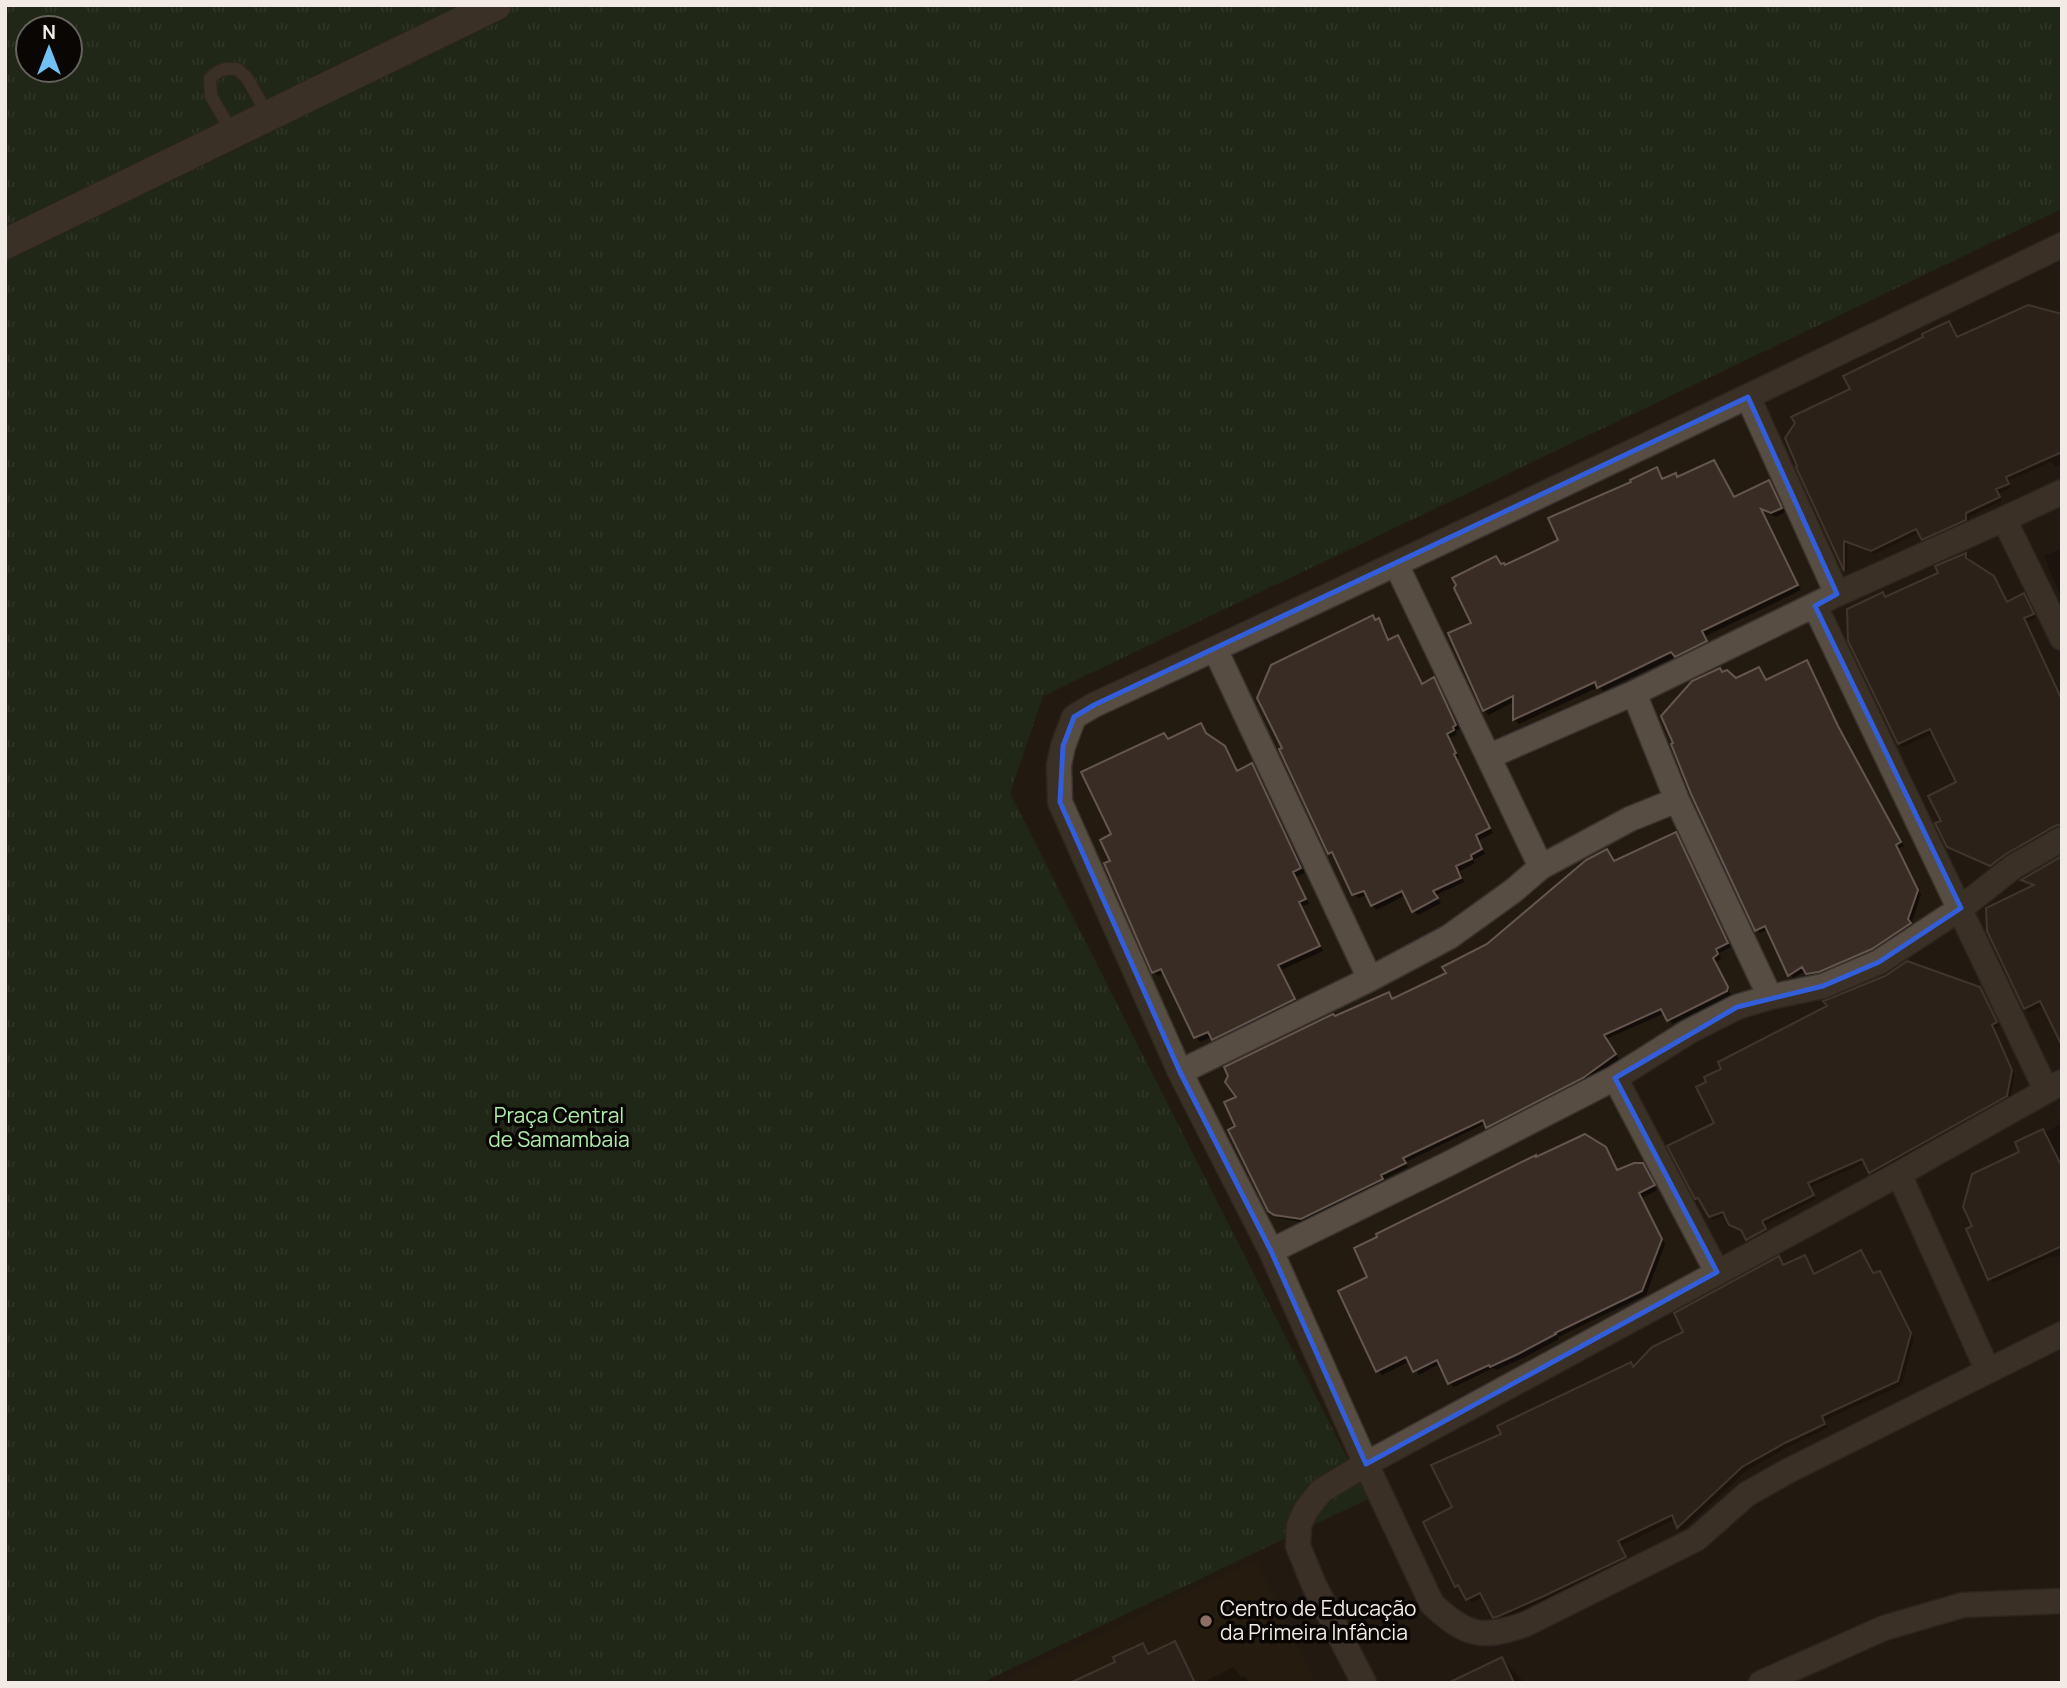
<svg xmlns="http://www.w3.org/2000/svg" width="2067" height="1688" font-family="Manrope,sans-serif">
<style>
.built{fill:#2c1e0f}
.grass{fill:url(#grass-tufts);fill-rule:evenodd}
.shadow{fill:#0007}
.building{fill:#392c25;stroke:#65564e;stroke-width:2}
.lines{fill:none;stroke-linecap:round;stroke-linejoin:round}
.service-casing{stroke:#3a332f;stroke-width:15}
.minor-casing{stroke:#3a332f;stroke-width:27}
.tertiary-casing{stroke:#3a332f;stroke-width:32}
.service{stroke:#584d42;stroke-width:12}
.minor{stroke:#584d42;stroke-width:24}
.tertiary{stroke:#584d42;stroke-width:30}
.marked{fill:none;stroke:#325ed9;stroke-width:5;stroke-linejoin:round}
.education-dot{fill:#8d6e63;stroke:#090603;stroke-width:2.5}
.labels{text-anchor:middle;stroke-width:7;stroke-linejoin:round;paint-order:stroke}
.park-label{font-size:21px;fill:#aeeda9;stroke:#090603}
.poi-label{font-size:21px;fill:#f2ebe5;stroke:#090603;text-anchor:start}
</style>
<defs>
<pattern id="grass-tufts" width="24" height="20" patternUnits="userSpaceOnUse" patternTransform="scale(1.75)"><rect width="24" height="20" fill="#1f381e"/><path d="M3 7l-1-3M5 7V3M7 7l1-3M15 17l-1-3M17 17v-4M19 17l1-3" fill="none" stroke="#40553f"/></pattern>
</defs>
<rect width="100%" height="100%" fill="#231a10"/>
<path class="built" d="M1256 1560 1315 1683H999Z"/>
<path class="grass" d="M5 5H2062V209L1043 696 1010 793 1368 1499 981 1683H5ZM28 28H70V70H28Z"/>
<path class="shadow" d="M2062 317V464L2056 467 2051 462 2008 481 2011 488 1999 493 2002 501 1969 517V524L1927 542 1920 532 1875 554 1847 543V572L1798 468 1852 390 1949 323 1958 338Z
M1713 462 1718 467 1735 498 1769 482 1773 487 1785 512 1776 517 1763 511 1801 590 1706 636 1710 646 1681 660 1677 656 1603 691 1599 687 1519 724 1515 720V701L1489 715 1484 710 1473 624 1496 558 1502 566 1506 567 1561 541 1633 482 1656 469 1664 481 1678 479Z
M2062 548V600L2044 556Z
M1965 555 1969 558V562L1998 582 2008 603 2023 595 2027 599 2036 618 2027 622 2062 699V829L1995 869 1953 851 1948 846 1943 822 1958 783 1934 733 1903 747 1899 743 1883 594 1887 598 1940 574Z
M1372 617 1383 624 1390 641 1397 637 1402 642 1423 685 1433 679 1437 683 1460 729 1456 731 1457 734 1450 738 1459 757 1457 758 1493 833 1479 840 1485 854 1473 860 1475 863 1460 871 1464 882 1436 895 1441 903 1418 915 1413 911 1406 895 1376 910 1372 905 1367 895 1358 898 1354 894 1336 856 1334 857 1329 853Z
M1807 662 1811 666 1841 731 1904 846 1898 849 1921 895 1911 924 1913 928 1876 952 1812 977 1806 971 1793 978 1790 975 1769 929 1760 933 1757 930 1723 674 1735 680 1759 669 1767 681Z
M1201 725 1209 737 1229 753 1239 772 1252 765 1256 770 1305 873 1296 877 1309 904 1302 906 1323 951 1281 970 1298 1004 1218 1043 1212 1037 1200 1042 1196 1037 1165 973 1158 976 1154 972 1112 862 1113 834 1169 740Z
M1675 834 1679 838 1731 947 1719 953 1721 959 1716 962 1731 995 1672 1024 1665 1013 1606 1039 1619 1059 1587 1081 1492 1130 1486 1123 1406 1162 1408 1167 1384 1179 1386 1183 1306 1223 1280 1218 1269 1210 1237 1127 1239 1097 1335 1018 1388 994 1393 1000 1448 973 1488 946 1607 851 1615 863Z
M2062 858 2044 1005 2029 1012 2025 1008 1988 931 2035 887 2024 880Z
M1979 988 1983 992 1999 1026 1994 1029 2015 1075 2010 1099 1874 1175 1866 1162 1810 1187 1816 1199 1764 1225 1768 1233 1751 1242 1744 1232 1734 1228 1730 1224 1726 1215 1713 1219 1710 1216 1697 1198Z
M2062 1123V1254L2054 1258 2051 1256 1994 1283 1990 1279 1974 1227 2021 1152 2044 1133Z
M1605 1148 1610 1153 1618 1172 1642 1165 1647 1169 1657 1190 1642 1198 1665 1244 1646 1295 1558 1337 1559 1339 1523 1358 1496 1370 1493 1368 1454 1387 1450 1383 1441 1363 1419 1375 1410 1361 1382 1375 1378 1371 1340 1292Z
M1861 1252 1874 1275 1880 1273 1884 1277 1914 1338 1902 1385 1825 1420 1828 1428 1789 1446 1746 1471 1682 1531 1675 1519 1621 1546 1628 1561 1504 1620 1498 1621 1494 1617 1484 1596 1472 1603 1462 1589 1460 1590 1456 1586 1454 1508 1503 1435 1630 1364 1634 1368 1686 1333 1779 1258 1785 1266 1804 1257 1808 1261 1815 1276Z
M1502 1659 1525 1683H1480Z
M1234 1667 1241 1677 1245 1676 1250 1683H1201Z"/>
<path class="building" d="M2028 305 2062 314V452L2006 477 2009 484 1996 489 2000 497 1966 513V520L1922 540 1916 529 1871 551 1844 541V571L1796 467 1797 466 1785 438 1795 423 1791 417 1850 389 1843 376 1923 337 1922 334 1949 321 1957 337Z
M1714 460 1734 497 1769 480 1782 508 1771 513 1761 509 1798 585 1702 631 1707 641 1675 657 1671 652 1597 688 1595 682 1513 720V696L1483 711 1448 633 1471 623 1454 588 1456 585 1452 578 1496 556 1501 564 1504 563 1505 565 1558 540 1548 518 1631 482 1630 480 1657 467 1662 479 1676 473 1677 477Z
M1966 553V558L1994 576 2007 602 2024 593 2034 614 2024 618 2062 700V824L2055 826 2006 854 1990 866 1947 847 1935 823 1941 821 1928 796 1956 782 1930 729 1898 744 1848 641 1847 609 1883 592 1885 597 1938 573 1935 566Z
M1373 615 1375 620 1379 618 1388 640 1398 635 1422 684 1434 677 1456 725 1453 727 1454 730 1447 734 1456 753 1454 754 1490 828 1476 835 1482 849 1471 855 1472 859 1456 866 1461 878 1433 891 1438 898 1412 912 1402 891 1371 906 1364 891 1352 895 1332 852 1328 854 1279 749 1282 748 1257 698 1271 665Z
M1807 660 1838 726 1901 842 1896 845 1918 890 1908 919 1911 923 1872 949 1819 972 1806 974 1802 967 1788 976 1765 926 1755 931 1691 794 1671 744 1673 743 1661 716 1692 681 1720 668 1722 672 1727 670 1736 678 1759 667 1766 680Z
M1201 723 1206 733 1225 746 1237 771 1252 763 1301 868 1293 872 1306 899 1299 902 1320 946 1278 965 1295 999 1212 1040 1208 1032 1194 1038 1161 969 1152 973 1104 863 1110 861 1100 840 1111 834 1081 772 1164 733 1168 739Z
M1676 832 1728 943 1716 949 1718 954 1713 958 1728 987 1727 991 1667 1021 1661 1009 1604 1035 1616 1054 1583 1078 1486 1128 1483 1120 1403 1158 1406 1163 1381 1175 1383 1179 1301 1219 1274 1215 1268 1211 1228 1130 1235 1126 1224 1102 1236 1097 1225 1082 1228 1076 1224 1067 1333 1014 1335 1016 1389 992 1392 999 1446 973 1442 967 1487 944 1586 860 1607 849 1614 861Z
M2062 856V1046L2040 1001 2024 1009 1987 931 1986 908 2034 885 2021 880Z
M1907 961 1980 987 1997 1022 1992 1025 2012 1070 2007 1096 1869 1173 1862 1159 1808 1183 1814 1195 1762 1221 1766 1229 1746 1240 1741 1230 1729 1225 1723 1212 1709 1217 1698 1198 1695 1199 1667 1146 1714 1123 1696 1087 1706 1082 1704 1077 1721 1069 1718 1062 1827 1006 1823 1001 1885 976Z
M2043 1129 2062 1167V1246L1988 1280 1966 1229 1972 1226 1963 1207 1972 1174 2019 1152 2015 1142Z
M1585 1134 1606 1147 1617 1170 1634 1163H1643L1655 1185 1639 1193 1662 1239 1642 1291 1555 1333 1556 1334 1518 1354 1490 1367 1489 1365 1448 1384 1437 1360 1413 1372 1406 1357 1376 1372 1338 1291 1367 1277 1354 1248 1377 1237 1376 1234 1536 1155V1157Z
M1861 1250 1873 1273 1880 1271 1911 1333 1898 1381 1822 1416 1825 1424 1785 1443 1742 1467 1677 1528 1672 1515 1618 1541 1626 1557 1544 1596 1499 1616 1493 1618 1480 1593 1466 1600 1458 1585 1455 1587 1423 1522 1452 1507 1431 1465 1501 1434 1497 1426 1631 1362 1633 1367 1652 1347 1683 1332 1674 1313 1779 1256 1783 1265 1805 1255 1814 1274Z
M1175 1641 1195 1683H1070L1115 1662 1113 1657 1143 1643 1148 1654Z
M1502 1657 1514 1683H1448Z"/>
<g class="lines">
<defs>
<path id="service" d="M232 132 211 96 210 79C218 69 226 68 237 69L247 78 268 115"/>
<path id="minor" d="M2062 245C1740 401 1418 555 1094 705L1074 717 1063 746 1059 765 1060 802 1180 1072 1271 1251 1366 1464 1432 1604C1466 1636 1482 1640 1526 1624L1696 1539 1747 1494 1788 1471 2062 1334
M1748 397 1837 594
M2004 519 2062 638
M1396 564 1541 867
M1815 606 2046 1090
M1215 649 1370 979
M1634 693 1677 800 1770 997
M1490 756 1634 693 1837 594 2004 519 2062 492
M1180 1072 1370 979 1449 937 1513 891 1541 867 1630 819 1677 800
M1615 1078 1717 1272
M1899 1174 1988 1371
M1271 1251 1448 1164 1615 1078 1688 1032 1737 1007 1770 997 1823 986 1879 962 1961 908 2013 867 2062 839
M1364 1683 1314 1585 1298 1546 1299 1525 1306 1510 1321 1491 1366 1464 1899 1174 2062 1082
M1761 1683 1884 1628 1963 1605 2062 1601"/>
<path id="tertiary" d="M5 244 496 5"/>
</defs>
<use href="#service" class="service-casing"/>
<use href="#minor" class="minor-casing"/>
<use href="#tertiary" class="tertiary-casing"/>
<use href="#service" class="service"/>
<use href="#minor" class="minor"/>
<use href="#tertiary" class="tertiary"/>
</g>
<path d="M0 0H2067V1688H0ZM1748 397 1837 594 1815 606 1961 908 1879 962 1823 986 1737 1007 1615 1078 1717 1272 1366 1464 1271 1251 1180 1072 1060 802 1063 746 1074 717 1094 705Z" fill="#231a10" fill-opacity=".55" fill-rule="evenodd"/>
<path class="marked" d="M1748 397 1837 594 1815 606 1961 908 1879 962 1823 986 1737 1007 1615 1078 1717 1272 1366 1464 1271 1251 1180 1072 1060 802 1063 746 1074 717 1094 705Z"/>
<circle class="education-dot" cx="1206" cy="1621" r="7"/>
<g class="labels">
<g class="park-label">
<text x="559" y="1123">Praça Central<tspan x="559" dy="24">de Samambaia</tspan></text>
</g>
<g class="poi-label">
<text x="1220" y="1616">Centro de Educação<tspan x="1220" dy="24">da Primeira Infância</tspan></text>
</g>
</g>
<rect width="2067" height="1688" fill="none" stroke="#f2ebe5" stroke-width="14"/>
<g transform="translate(49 49)"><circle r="33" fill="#090603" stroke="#66625d" stroke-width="2"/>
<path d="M0-5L12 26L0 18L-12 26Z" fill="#71c1f5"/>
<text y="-10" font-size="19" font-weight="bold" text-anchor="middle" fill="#f2ebe5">N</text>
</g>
</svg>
